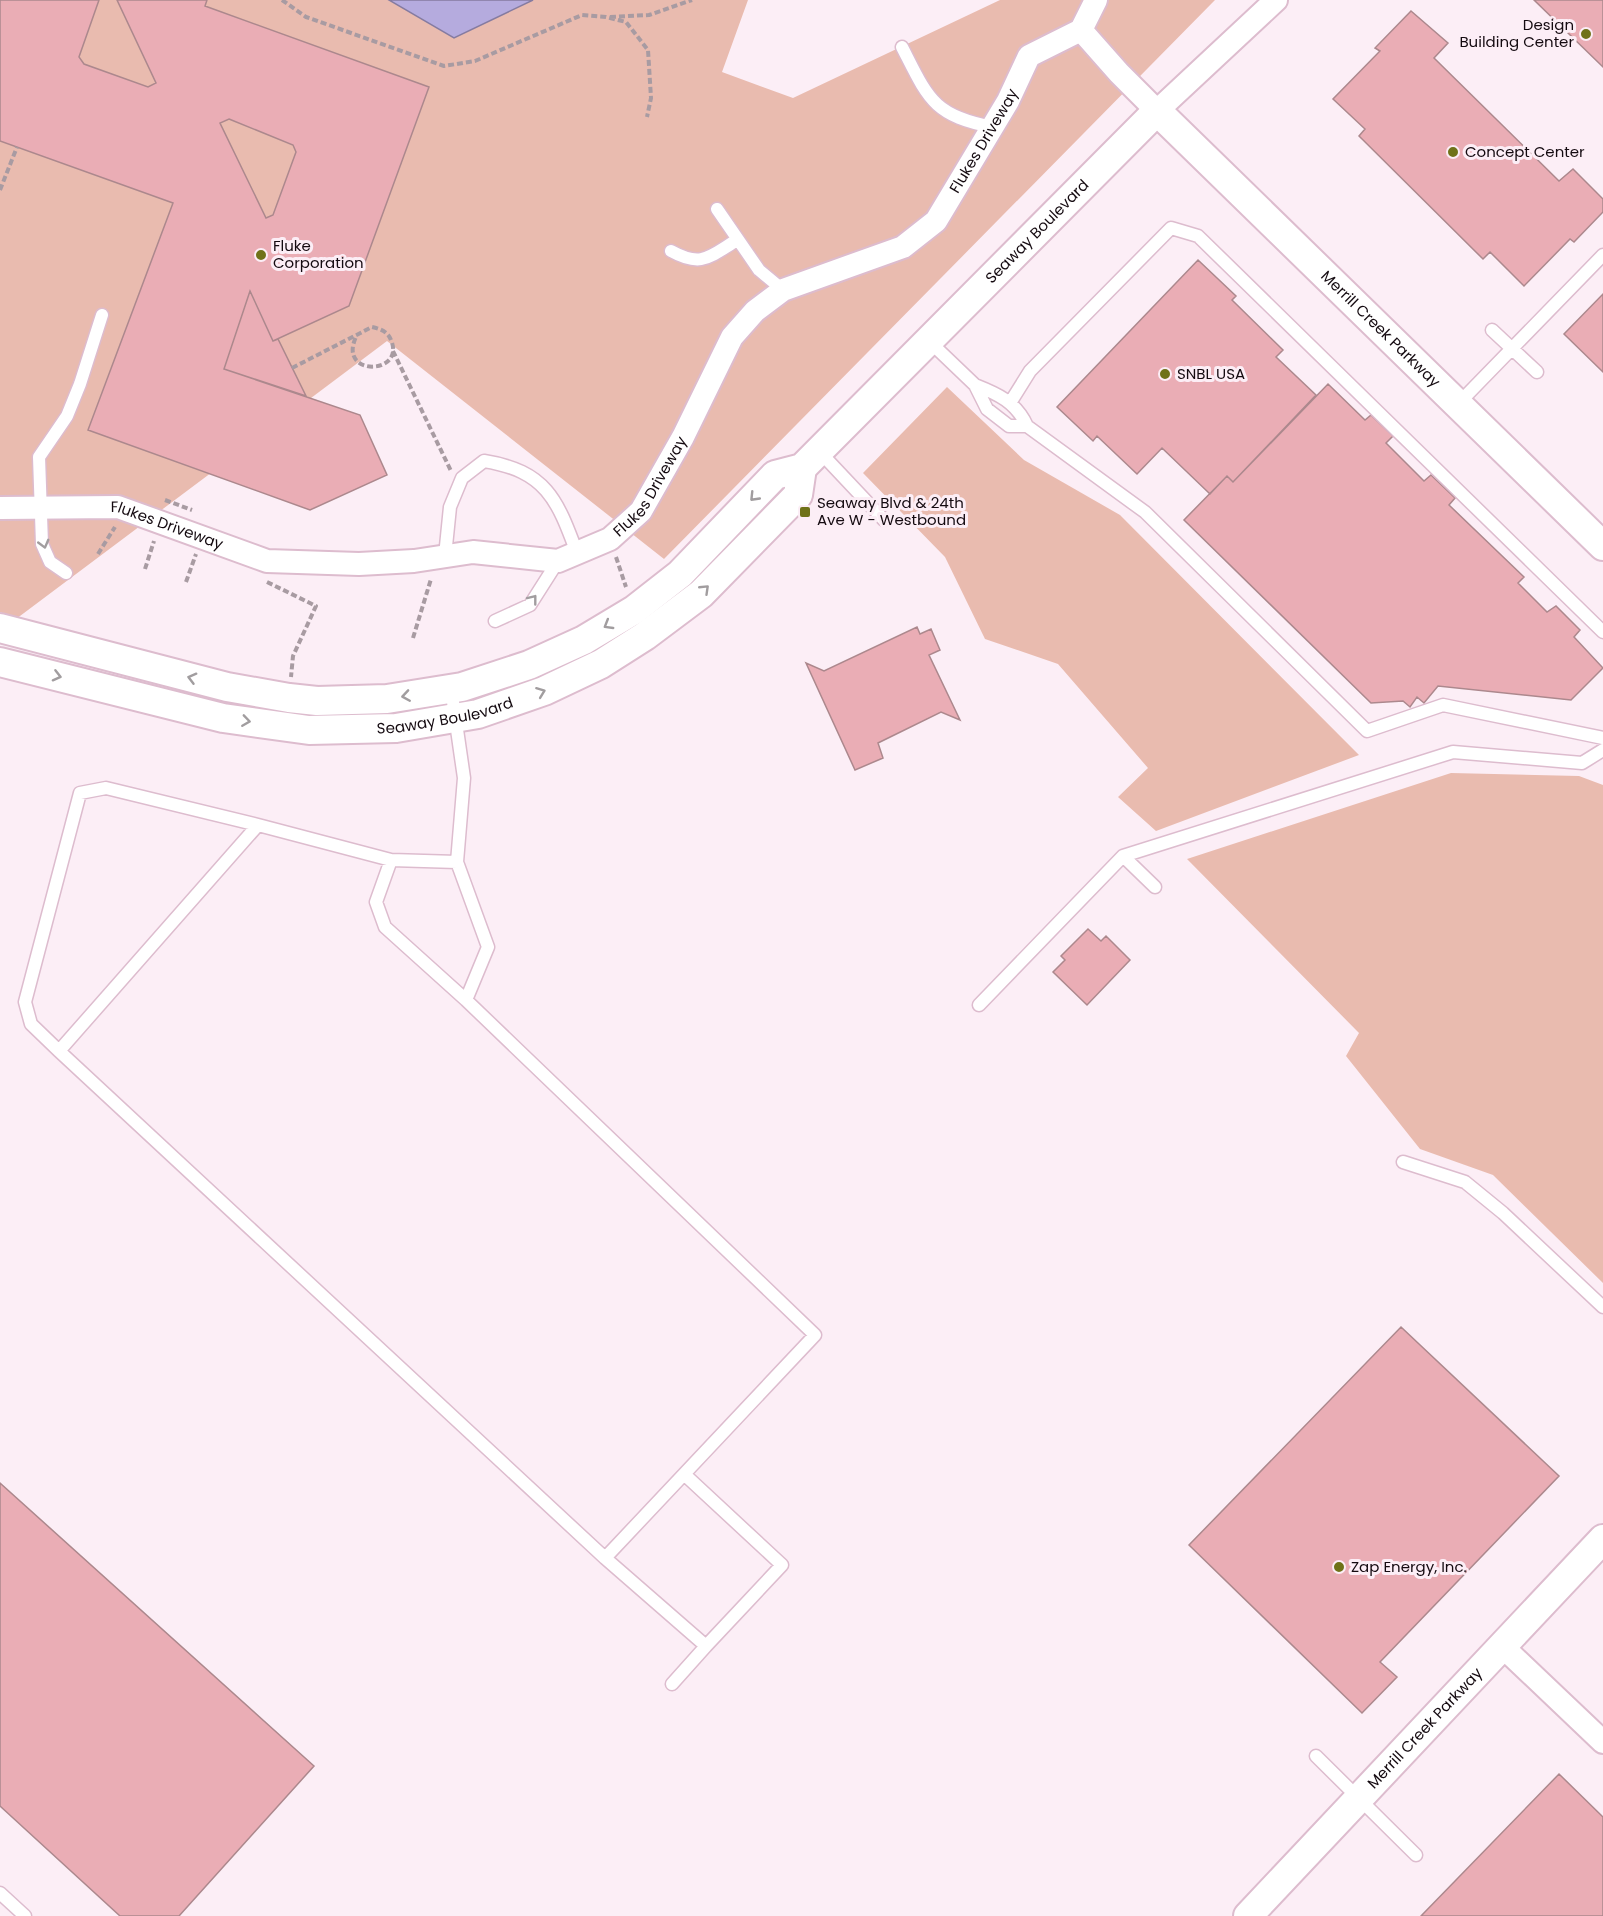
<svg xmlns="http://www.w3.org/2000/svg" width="1603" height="1916" font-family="Poppins,sans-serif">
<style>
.green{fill:#e9bbaf}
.water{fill:#b5abde;stroke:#857ba0;stroke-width:1.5}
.building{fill:#eaadb5;stroke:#ac888d;stroke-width:1.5;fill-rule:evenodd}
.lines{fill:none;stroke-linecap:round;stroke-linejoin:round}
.service-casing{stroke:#ddbcce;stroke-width:15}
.minor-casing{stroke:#ddbcce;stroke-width:26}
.tertiary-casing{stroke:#ddbcce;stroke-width:32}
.path{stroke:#a89ba2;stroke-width:4;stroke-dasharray:6 3;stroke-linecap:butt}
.service{stroke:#fff;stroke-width:12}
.minor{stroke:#fff;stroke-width:22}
.tertiary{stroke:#fff;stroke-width:28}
.oneway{stroke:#a19d9f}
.poi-dot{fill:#6f7218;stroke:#fceef6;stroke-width:2}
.labels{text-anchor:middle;stroke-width:6;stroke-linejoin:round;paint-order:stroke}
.poi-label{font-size:15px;fill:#140a10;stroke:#fceef6;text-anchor:start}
.street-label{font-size:15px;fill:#140a10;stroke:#fceef6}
</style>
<rect width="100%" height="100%" fill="#fceef6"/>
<path class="green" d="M0 0H389L454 38 533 0H748L722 72 793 98 1000 0H1215L664 559 387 341 16 619 0 612Z
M947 387 1024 460 1120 515 1359 755 1156 831 1118 797 1148 768 1058 664 985 639 945 557 863 473Z
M1451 773 1579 776 1603 785V1283L1493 1175 1420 1149 1346 1056 1359 1033 1187 859Z"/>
<path class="water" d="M389 0H533L454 38Z"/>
<path class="building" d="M0 0H99L79 57 84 64 148 87 156 83 117 0H207L205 6 429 87 349 306 273 341 250 291 224 369 360 415 387 475 310 510 88 430 173 203 0 141ZM229 119 293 145 296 152 273 215 266 218 220 123Z
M1534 0H1603V67Z
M1411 11 1448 43 1434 58 1559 181 1573 169 1603 199V212L1574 242 1570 239 1524 286 1490 252 1483 259 1359 136 1365 129 1333 99 1380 51 1375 48Z
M1198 260 1236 296 1232 300 1283 350 1276 357 1316 395 1233 482 1227 476 1210 494 1162 448 1137 474 1097 436 1093 441 1057 407Z
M250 291 273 341 278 339 306 396 224 369Z
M1603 294V372L1564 334Z
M1328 384 1365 420 1371 415 1393 436 1386 443 1424 481 1431 475 1455 498 1449 505 1524 577 1518 583 1547 612 1556 606 1580 630 1574 637 1603 668 1571 700 1438 686 1424 703 1417 697 1410 707 1403 701 1371 703 1184 520 1227 476 1233 482Z
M917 627 920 634 931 629 940 650 929 655 960 720 941 712 878 743 883 758 855 770 806 663 824 671Z
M1088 929 1101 941 1106 936 1130 960 1087 1005 1053 972 1065 960 1061 956Z
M1401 1327 1559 1476 1380 1662 1397 1677 1362 1713 1189 1545Z
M0 1483 314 1766 179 1916H120L0 1806Z
M1559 1774 1603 1817V1916H1421Z"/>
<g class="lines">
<defs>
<path id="service" d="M902 47C928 98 933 116 993 127
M717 209 759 270 783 290
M671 251C702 268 709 257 737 240
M1492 330 1537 372
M929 341 975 385
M975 385C998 394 1016 402 1027 426H1009L987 409Z
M1010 403 1030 371 1171 228 1198 236 1603 632
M1457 405 1603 255
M1027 426 1145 512 1367 731 1443 705 1603 738
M819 451 884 520
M445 556 450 507 462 478 484 461C546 471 557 499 577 553
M66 573 50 562 42 544 39 457 67 416 80 384 102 315
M495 621 530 605 558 561
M451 688 464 778 457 862 391 860 376 902 385 927 466 1000 815 1335 605 1558 706 1646 672 1684
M258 825 391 860
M1123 856 1155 887
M457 862 488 947 466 1000
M979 1005 1123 856 1453 752 1582 763 1603 750
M59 1051 258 825 106 788 80 793 25 1002 31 1024 59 1051 605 1558
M1403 1162 1465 1182 1503 1213 1603 1307
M684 1474 782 1565 706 1646
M1316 1756 1416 1855
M0 1893 25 1916"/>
<g id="minor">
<path d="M1081 30 1119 73 1157 111 1276 0"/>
<path id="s1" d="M0 508 118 507 267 561 359 564 414 561 473 552 558 561 610 539 641 511 683 437 732 337 755 311 783 290 903 247 936 221 1008 101 1029 56 1081 30 1096 0"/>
<path d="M1502 1646 1603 1742"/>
</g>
<g id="tertiary">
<path id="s2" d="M0 628 227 687 289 698 317 701 387 699 462 687 529 665 584 640 634 610 680 574 775 475 802 468 1157 111 1603 546"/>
<path id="s3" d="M0 662 223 718 309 730 396 728 478 714 544 691 601 664 645 636 701 594 798 495 802 468"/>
<path id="s4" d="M1248 1916 1603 1539"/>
</g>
</defs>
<use href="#service" class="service-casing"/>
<use href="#minor" class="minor-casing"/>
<use href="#tertiary" class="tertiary-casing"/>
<path class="path" d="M282 0 306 17 444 66 475 61 582 15 606 17 626 22 648 50 651 98 647 117
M610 17 649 15 692 0
M0 190 17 147
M393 351 451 471
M292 368 372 327C381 329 388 332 391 340 406 375 337 377 356 337
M165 500 192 510
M98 554 115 527
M616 557 626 587
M145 569 154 541
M186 582 196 554
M267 582 316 606 293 656 291 677
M413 638 431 579"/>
<use href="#service" class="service"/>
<use href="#minor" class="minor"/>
<use href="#tertiary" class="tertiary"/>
</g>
<defs><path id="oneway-chevron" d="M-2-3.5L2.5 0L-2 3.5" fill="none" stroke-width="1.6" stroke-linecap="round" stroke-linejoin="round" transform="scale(1.5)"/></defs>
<g class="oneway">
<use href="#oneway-chevron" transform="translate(754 497) rotate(134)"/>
<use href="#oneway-chevron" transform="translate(44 544) rotate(75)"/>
<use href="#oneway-chevron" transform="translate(705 589) rotate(-44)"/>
<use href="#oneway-chevron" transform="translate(533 599) rotate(-52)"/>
<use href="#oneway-chevron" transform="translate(608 625) rotate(149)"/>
<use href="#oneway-chevron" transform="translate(57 676) rotate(14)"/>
<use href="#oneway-chevron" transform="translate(192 678) rotate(-165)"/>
<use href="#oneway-chevron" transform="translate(541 692) rotate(-21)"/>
<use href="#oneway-chevron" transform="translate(406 696) rotate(171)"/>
<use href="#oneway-chevron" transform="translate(246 721) rotate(8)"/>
</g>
<g class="poi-dot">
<circle cx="1586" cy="34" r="6"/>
<circle cx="1453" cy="152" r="6"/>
<circle cx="261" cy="255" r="6"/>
<circle cx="1165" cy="374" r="6"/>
<rect x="799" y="506" width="12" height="12" rx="3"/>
<circle cx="1339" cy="1567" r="6"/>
</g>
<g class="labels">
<g class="poi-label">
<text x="1574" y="30" text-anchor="end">Design<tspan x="1574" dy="17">Building Center</tspan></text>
<text x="1465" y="157">Concept Center</text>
<text x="273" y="251">Fluke<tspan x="273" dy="17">Corporation</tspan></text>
<text x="1177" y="379">SNBL USA</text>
<text x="817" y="508">Seaway Blvd &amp; 24th<tspan x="817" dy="17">Ave W - Westbound</tspan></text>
<text x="1351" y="1572">Zap Energy, Inc.</text>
</g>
<g class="street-label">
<text dy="5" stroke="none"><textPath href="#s1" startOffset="1196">Flukes Driveway</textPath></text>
<text dy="5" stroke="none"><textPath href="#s2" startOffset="1218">Seaway Boulevard</textPath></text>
<text dy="5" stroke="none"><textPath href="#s2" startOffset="1700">Merrill Creek Parkway</textPath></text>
<text dy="5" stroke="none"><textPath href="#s1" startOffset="692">Flukes Driveway</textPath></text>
<text dy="5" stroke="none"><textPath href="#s1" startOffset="170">Flukes Driveway</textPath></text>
<text dy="5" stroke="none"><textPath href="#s3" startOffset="454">Seaway Boulevard</textPath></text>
<text dy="5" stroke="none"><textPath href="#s4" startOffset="258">Merrill Creek Parkway</textPath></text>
</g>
</g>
</svg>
